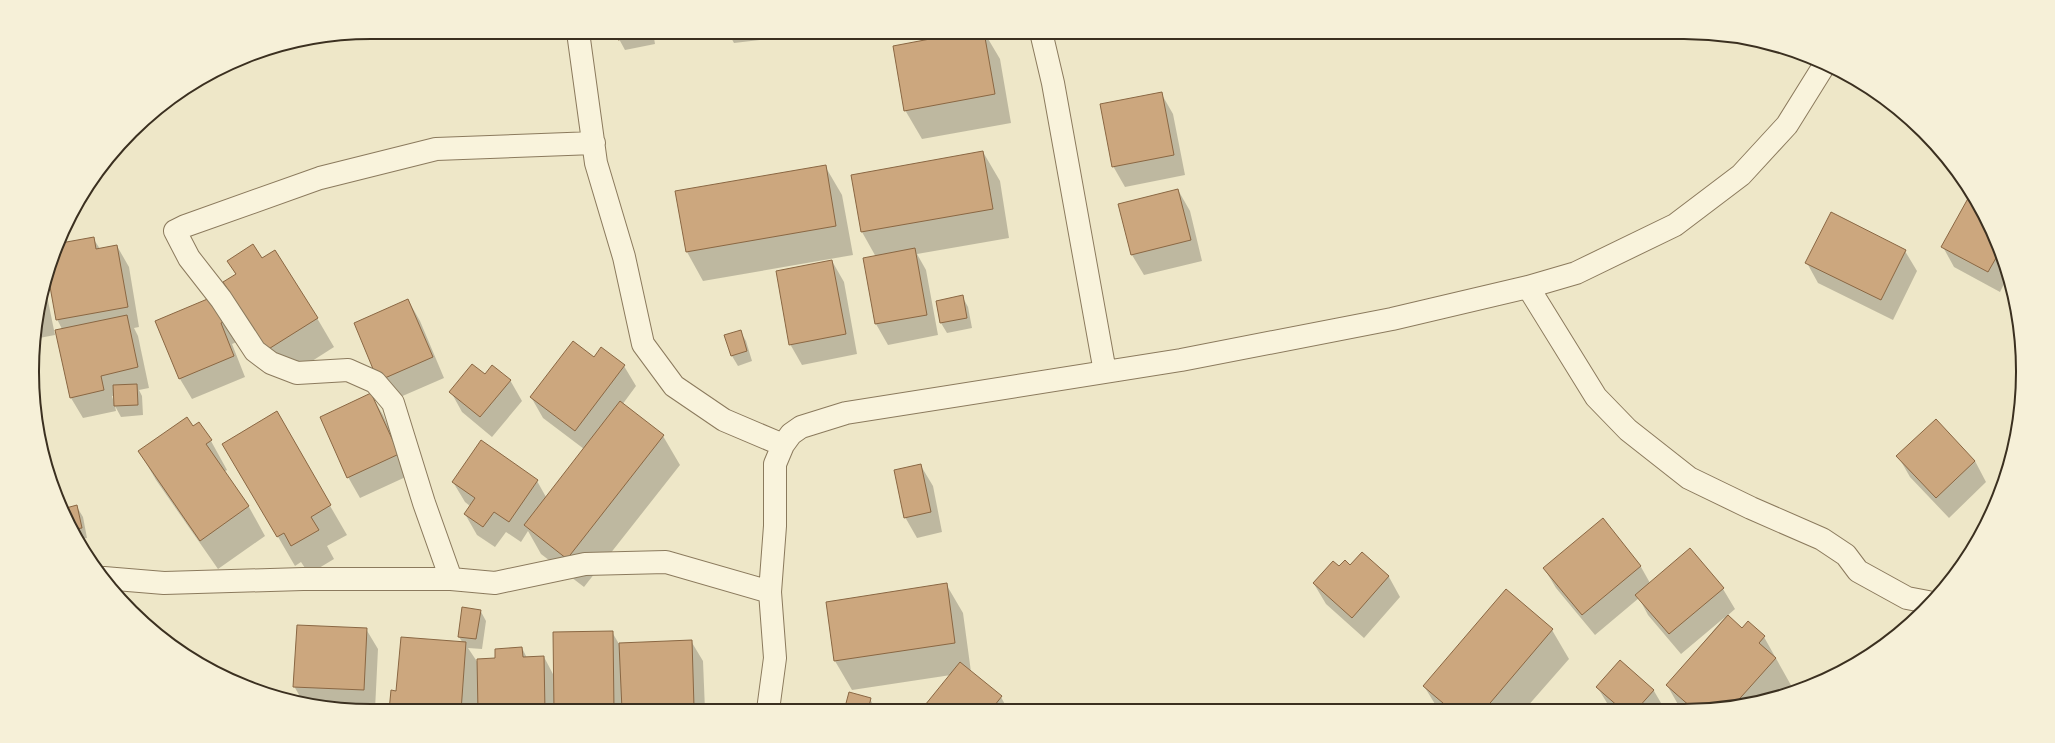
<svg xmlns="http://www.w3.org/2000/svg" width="2055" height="743" font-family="Literata,serif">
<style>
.shadow{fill:#0003;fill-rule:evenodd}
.building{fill:#cca77e;stroke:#8a6743}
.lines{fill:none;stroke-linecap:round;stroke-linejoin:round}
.minor-casing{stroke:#8b7a5d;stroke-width:24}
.minor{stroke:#f9f3dc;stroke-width:22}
.rim{fill:none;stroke:#3b3020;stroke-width:2}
</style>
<rect width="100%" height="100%" fill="#eee7c8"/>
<path class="shadow" d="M617 32H653L655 44 625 50 619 39Z
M728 32H778V38L734 43Z
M973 32H984L1000 59 1011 123 922 139 905 110Z
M1161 93 1173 114 1185 175 1125 187 1113 166Z
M983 152 1000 181 1009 238 917 254 926 270 938 335 888 345 876 324 865 259 876 257 862 232 852 176Z
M825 166 842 195 853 255 703 281 687 252Z
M1178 190 1190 211 1202 261 1144 275 1132 255 1119 204Z
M1972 194 1977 202 2005 262 2008 276 2000 292 1954 267 1943 247Z
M93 238 100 249 117 246 129 267 139 327 134 328 138 336 149 388 139 390 142 396 143 415 121 417 115 406 116 411 83 418 71 398 62 329 57 319 50 279 60 244ZM112 396H114L115 402 114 403Z
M1905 251 1917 271 1893 320 1818 283 1807 263Z
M261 259 317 318 334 347 284 379 242 312 236 275 228 261Z
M832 261 844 282 857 354 802 365 790 344Z
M46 291 55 335 34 339 35 327Z
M217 296 239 341 232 344 245 377 192 399 180 379 156 322Z
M962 296 968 307 972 328 947 333 941 323 937 301Z
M408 300 420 321 444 378 391 401 379 380Z
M740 331 746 341 752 361 738 366 732 356Z
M594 358 624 366 636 386 622 405 663 436 680 465 584 587 541 554 528 531 521 542 506 532 495 547 477 535 465 514 470 506 465 502 453 482 537 481 546 497 584 449 543 418 531 397Z
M485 375 510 380 522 401 492 437 462 412 451 392Z
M371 395 383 415 410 475 360 498 348 477Z
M276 413 347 535 327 546 334 559 309 574 301 562 295 566 224 444Z
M211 441 227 470 224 472 249 507 265 536 218 569 156 480 139 451Z
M1898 456 1975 461 1986 482 1949 518 1910 477Z
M921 466 933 486 942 532 917 538 905 517Z
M77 507 83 517 87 538 80 539 66 509Z
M1603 520 1641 567 1650 583 1723 589 1735 609 1727 616 1742 629 1764 637 1792 687 1790 689 1728 708H1680L1667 685 1725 617 1681 654 1648 615 1639 598 1595 635 1556 588 1544 568Z
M1362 553 1389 577 1400 597 1364 638 1326 604 1314 584 1340 567 1350 566Z
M946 584 963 613 971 672 1001 697 1008 710H922L951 675 852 690 835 661Z
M1506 591 1552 630 1569 659 1526 708 1438 709 1424 686Z
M480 610 486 621 482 649 468 648 478 663 496 659 522 648 527 658 544 657 554 676 612 632 619 644 691 641 703 661 705 710 390 711 397 692 463 643 459 637Z
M366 629 378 649 375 710 303 702 294 686Z
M1621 662 1654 691 1664 708H1610L1598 688Z
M870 699 876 710H848L846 707Z"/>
<path class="building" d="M616 32H650V33L618 40Z
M967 32H984L995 94 904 111 893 46Z
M1162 92 1174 155 1112 167 1100 104Z
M983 151 993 209 861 232 851 175Z
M826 165 836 226 686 252 675 191Z
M1178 189 1191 240 1131 255 1118 204Z
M1971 193 1977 202 2000 251 1988 272 1941 247Z
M1831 212 1906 250 1881 300 1805 263Z
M94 237 96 249 117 245 128 307 56 320 49 281 61 243Z
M253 244 262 258 275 250 318 318 267 350 223 282 236 274 227 261Z
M915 248 927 315 875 324 863 258Z
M832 260 846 334 789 345 776 271Z
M217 295 228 320 221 323 234 356 179 379 155 321Z
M963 295 967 318 940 323 936 301Z
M408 299 433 357 378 381 354 323Z
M42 304 44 315 38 316Z
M127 315 138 367 101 376 104 390 70 398 55 330Z
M741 330 747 351 731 356 724 335Z
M573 341 594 357 601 347 625 365 575 431 530 397Z
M472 364 485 374 492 365 511 380 480 417 449 392Z
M137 384 138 405 114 406 113 385Z
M371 393 399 454 347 478 320 417Z
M620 401 664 435 567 559 524 525Z
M277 411 331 505 311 517 319 530 291 546 284 533 277 537 222 444Z
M187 417 193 426 199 422 212 440 206 444 249 506 200 541 138 451Z
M1936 419 1975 461 1936 498 1896 456Z
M481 440 538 480 509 522 494 512 483 527 464 514 475 498 452 482Z
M921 464 931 512 904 518 894 470Z
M77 505 82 528 75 529 66 508Z
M1603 518 1641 566 1582 615 1543 568Z
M1690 548 1724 588 1669 634 1635 595Z
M1362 552 1389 576 1352 618 1313 583 1333 561 1339 566 1345 560 1350 565Z
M947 583 955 643 834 661 826 602Z
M1506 589 1553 629 1485 709H1450L1423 686Z
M462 607 481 610 476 639 458 637Z
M1728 615 1742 628 1748 621 1765 636 1759 643 1776 658 1733 706 1692 708 1666 685Z
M297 625 367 628 364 690 293 687Z
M613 631 614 710 554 711 553 632Z
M401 637 466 642 461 711H389L391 690 396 691Z
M692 640 694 707 622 710 619 643Z
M522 647 523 657 544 656 545 711H478L477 659 495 658V649Z
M1620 660 1654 690 1638 708H1620L1596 687Z
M960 662 1002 696 991 710H921Z
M849 692 871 698 868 710H857L845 707Z"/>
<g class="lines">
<defs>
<path id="minor" d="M578 32 596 163 624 257 643 344 674 386 724 420 783 445
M1041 32 1053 83 1105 372
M1528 287 1596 397 1628 430 1689 478 1751 508 1822 539 1846 555 1858 571 1907 598 1928 602
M104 578 164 583 303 579H451L495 583 585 564 666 562 770 592
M451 579 424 503 393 403 375 382 348 370 297 373 271 363 255 351 221 299 189 258 175 231 185 226 320 178 436 149 594 143
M768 710 775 658 770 592 775 526V464L783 445 791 434 801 427 846 413 1181 360 1392 319 1528 287 1576 273 1675 225 1741 175 1787 125 1825 64"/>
</defs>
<use href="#minor" class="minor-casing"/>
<use href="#minor" class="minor"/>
</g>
<path d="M0 0H2055V743H0ZM371 39H1684A332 332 0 0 1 2016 371V372A332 332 0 0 1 1684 704H371A332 332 0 0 1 39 372V371A332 332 0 0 1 371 39Z" fill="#f6f0d8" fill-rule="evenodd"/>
<path class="rim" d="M371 39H1684A332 332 0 0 1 2016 371V372A332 332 0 0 1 1684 704H371A332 332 0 0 1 39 372V371A332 332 0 0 1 371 39Z"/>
</svg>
